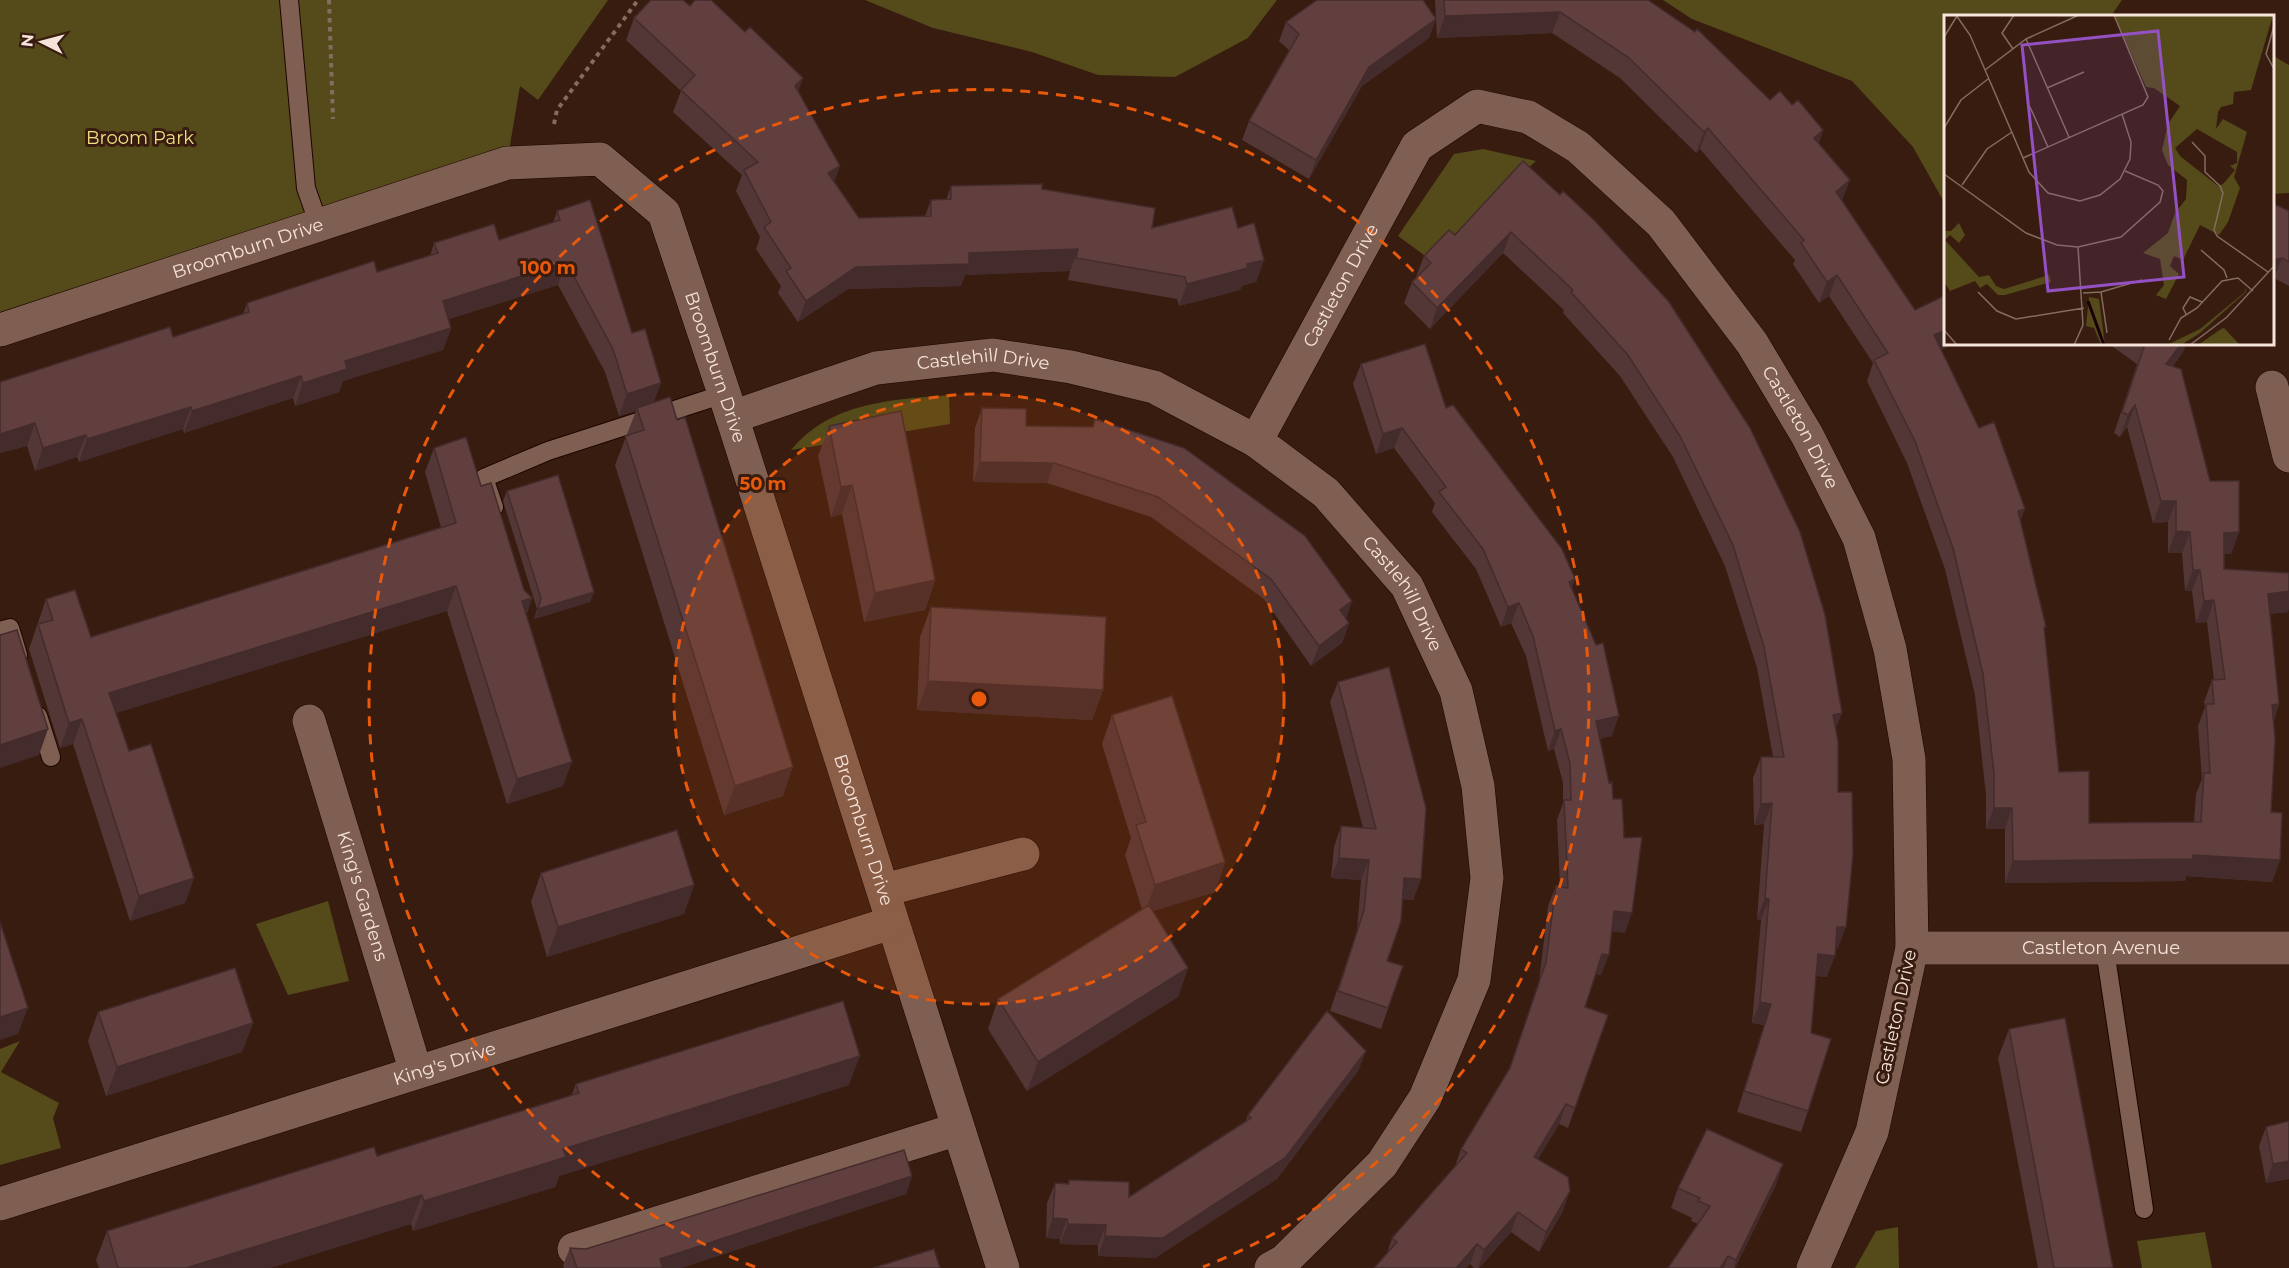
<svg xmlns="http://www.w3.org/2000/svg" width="2289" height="1268" font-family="Montserrat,sans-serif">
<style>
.green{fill:#544a1a}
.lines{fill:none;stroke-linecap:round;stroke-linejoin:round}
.lane-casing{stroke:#1d0500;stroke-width:20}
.street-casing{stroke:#1d0500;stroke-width:34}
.path{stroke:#836c60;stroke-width:4;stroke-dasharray:4.5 4.5;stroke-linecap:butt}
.lane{stroke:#7f5f51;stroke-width:18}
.street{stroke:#7f5f51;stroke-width:33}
.wall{fill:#533636}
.shaded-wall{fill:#442c2c}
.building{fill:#613f3f;stroke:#442c2c;stroke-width:1.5}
.ring{fill:none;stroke:#e8590c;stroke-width:3;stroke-dasharray:10 8}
.labels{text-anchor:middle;stroke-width:6;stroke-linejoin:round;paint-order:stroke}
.park-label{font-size:18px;fill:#f1de82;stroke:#371c0f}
.street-label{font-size:18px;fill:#f6e3da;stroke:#371c0f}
.inset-river{fill:none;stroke:#1b000b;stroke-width:3}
.inset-road{fill:none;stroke:#836c60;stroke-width:1.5}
.view{fill:#9451c4;fill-opacity:0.15;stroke:#9451c4;stroke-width:3}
.inset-edge{fill:none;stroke:#f6e3da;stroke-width:3}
.centre{fill:#e8590c;stroke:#371c0f;stroke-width:3}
.ring-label{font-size:18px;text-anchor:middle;font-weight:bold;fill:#e8590c;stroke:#371c0f;stroke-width:6;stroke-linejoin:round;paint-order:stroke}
</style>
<rect width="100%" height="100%" fill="#371c0f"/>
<path class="green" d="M0 0H608L538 100 520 86 507 163 0 330Z
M865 0H1277L1248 38 1175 77 1098 75 1032 52 933 28Z
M1663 0H2122L2111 16H1946L1945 204 1913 147 1852 81 1692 19Z
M2272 55 2289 65V193L2273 194Z
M1483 149 1536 161 1428 258 1398 236 1454 154Z
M949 395 950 424 791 450C831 402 890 400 949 395Z
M328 901 349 981 288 995 256 924Z
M20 1041 1 1072 59 1103 53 1118 61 1148 0 1165V1049Z
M1898 1227 1899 1268H1855L1876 1231Z
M2205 1232 2212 1268H2142L2137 1241Z"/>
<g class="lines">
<defs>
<path id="lane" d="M289 0 306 188 319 225
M494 507 484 478 548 451 724 394
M0 631 10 628 18 655
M38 716 51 757
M2105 950 2144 1209"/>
<g id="street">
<path id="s1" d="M0 330 507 163 600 159 664 213 732 417 1003 1268"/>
<path d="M2272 387 2289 456"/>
<path id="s2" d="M732 417 876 368 993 355 1071 367 1154 387 1256 441 1326 493 1407 586 1456 691 1478 786 1487 878 1474 980 1425 1098 1382 1164 1284 1261 1271 1268"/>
<path id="s3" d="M1256 441 1417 146 1477 106 1528 117 1578 147 1661 223 1752 343 1807 435 1859 538 1890 649 1909 759 1912 948 1872 1132 1813 1268"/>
<path id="s4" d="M309 721 416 1072"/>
<path d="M884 890 1023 854"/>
<path id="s5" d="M1912 948H2289"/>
<path id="s6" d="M0 1204 891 923"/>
<path d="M574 1249 958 1129"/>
</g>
</defs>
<use href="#lane" class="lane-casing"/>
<use href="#street" class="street-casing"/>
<path class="path" d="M329 0 333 119
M554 124 557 110 638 0"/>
<use href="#lane" class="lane"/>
<use href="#street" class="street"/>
</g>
<path class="wall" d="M1435 0H1648L1770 100 1792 105 1823 130 1819 143 1842 201 1915 310 1946 344H1953L1941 350 2020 521 2044 631 2059 772 2089 823 2194 822 2196 794 2202 779 2198 726 2205 707 2204 702 2212 680H2214L2207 622 2196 623 2192 591H2185L2182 553H2168V522L2153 523 2127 427 2120 437 2114 433 2137 364 2109 344H2186L2183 352 2173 366 2210 481 2239 532 2231 554H2224V569L2288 612 2270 614 2279 704 2274 720 2271 812 2280 860 2272 882 2186 876 2185 881 2005 883V829H1986V795L1975 695 1945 569 1907 463 1867 381 1873 363 1829 296 1819 303 1793 264 1795 260 1700 149 1696 153 1620 78 1552 33 1437 38Z
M690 6 799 91 834 182 859 218 925 216 931 200H946L951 186 1042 189 1152 228H1238L1264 260 1256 282 1242 286 1240 290 1179 306 1177 299 1068 280 1070 271 965 275 961 286 848 289 798 322 778 293 781 286 756 249 760 237 736 191 742 175 673 112 681 91 626 40 634 18Z
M1436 19 1429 38 1362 86 1309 179 1242 140 1249 121 1289 50 1279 41 1286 22Z
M1560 195 1836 729 1838 948H1835L1827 977 1816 976 1811 1033 1808 1111 1801 1132 1737 1112 1764 1025 1752 1023 1761 920 1757 919 1764 824 1754 825 1753 778 1761 757H1773L1757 668 1725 566 1673 457 1620 376 1563 313 1564 310 1503 253 1430 329 1404 303 1412 282 1417 277H1416L1424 256 1455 235Z
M2272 203 2289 211V286L2274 278H2272Z
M557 211 654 403 783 796 724 815 615 465 636 411 619 416 605 372 558 285 449 319 451 328 443 350 343 381 339 392 295 406 293 398 184 433 183 429 79 462 77 457 35 471 27 446 0 453V382L173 337 243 314 247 303 377 272 430 256 434 243 499 240 553 223Z
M1361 364 1446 408 1575 579 1572 588 1612 736 1599 739 1613 799 1625 933 1611 931 1601 975 1596 974 1585 1007 1608 1015 1568 1128 1559 1124 1538 1159 1563 1211 1539 1252 1511 1232 1479 1268H1474L1470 1264 1387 1253 1392 1238 1455 1166 1461 1149 1509 1069 1539 982 1548 906 1556 886 1560 887 1557 820 1563 803V783L1554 749 1548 751 1526 656 1511 623 1501 627 1476 569 1432 512 1435 503 1394 448 1376 454 1353 384Z
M982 408 1026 426 1092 427 1352 601 1346 619 1349 623 1342 643 1311 666 1264 599 1151 517 1047 483 973 482 975 428Z
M829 426 935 580 925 610 864 622 842 514 831 517 818 456Z
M434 448 481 486 524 590 532 598 526 616 563 786 507 804 447 611 116 713 129 751 194 878 185 903 130 921 73 744 60 748 29 649 46 599 91 637 441 527 425 472Z
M507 491 594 592 590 602 534 619 537 609 503 501Z
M931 607 1103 690 1092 720 917 710 920 637Z
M1338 682 1421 879 1413 900 1402 899 1387 961 1403 966 1381 1029 1330 1011 1357 931 1361 880 1331 878 1334 847 1341 826 1363 828 1330 702Z
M1112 715 1225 862 1215 892 1153 911 1188 968 1178 997 1027 1091 988 1029 998 999 1142 909 1125 855 1131 838 1102 744Z
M541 873 694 885 684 914 547 957 531 902Z
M98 1012 253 1023 242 1052 106 1096 88 1041Z
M2009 1029 2113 1268H2038L1998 1058Z
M1366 1051 1358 1071 1277 1179 1155 1258 1098 1256V1245L1060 1244V1239L1046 1238 1047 1203 1055 1183 1068 1184 1069 1180 1129 1197 1245 1122 1248 1115Z
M576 1084 849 1085 559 1176 555 1187 413 1231 411 1224 270 1268H99L96 1260 107 1231 377 1156 571 1096Z
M2289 1121V1179L2266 1183 2259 1146 2266 1127Z
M912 1176 906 1194 681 1268H564L563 1265 570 1248 586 1249Z
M1776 1185 1735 1268H1668L1698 1224 1691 1221 1692 1218 1671 1208 1678 1188Z"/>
<path class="shaded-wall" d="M1560 12 1552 33 1437 38 1445 16Z
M1436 19 1429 38 1362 86 1309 179 1316 160 1369 67Z
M803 78 796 99 795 86Z
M1708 128 1700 149 1696 153 1704 132Z
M1823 130 1816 152 1814 138Z
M840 166 832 188 828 173Z
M1850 180 1842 201 1836 192Z
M1511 232 1503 253 1430 329 1437 308Z
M1078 249 1070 271 965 275 961 286 848 289 798 322 806 301 856 267 969 253Z
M2282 258 2274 278H2272V260Z
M1264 260 1256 282 1242 286 1240 290 1179 306 1187 284 1247 264Z
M566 262 558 285 435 323 443 301Z
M1837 275 1829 296 1819 303 1827 282Z
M451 328 443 350 343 381 339 392 295 406 303 383 345 361Z
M1946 330V344H1953H1952L1926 357 1934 335Z
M2180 344H2186L2183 352 2158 385 2166 364Z
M301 376 293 398 184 433 192 411Z
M661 383 653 405 637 408 636 411 619 416 627 394Z
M2135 405 2127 427 2120 437 2128 415Z
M191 407 183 429 79 462 87 439Z
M35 423 27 446 0 453V434Z
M1402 428 1394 448 1376 454 1383 434Z
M86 435 77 457 35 471 43 448Z
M980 462 1054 463 1047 483 973 482Z
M852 485 842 514 831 517 841 487Z
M2161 501H2176L2168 522 2153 523Z
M2025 509 2017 530 2018 511Z
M2176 531 2190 532 2182 553H2168Z
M2239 532 2231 554H2216L2224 533Z
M2193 570H2200L2192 591H2185Z
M1575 579 1568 599 1569 582Z
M935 580 925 610 864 622 875 593Z
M456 586 447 611 100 718 109 693Z
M2289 591V609L2288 612 2260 615 2268 594Z
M594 592 590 602 534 619 538 609Z
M532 598 523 623 522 601Z
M2214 600 2207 622 2196 623 2204 601Z
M1352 601 1345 621 1340 610Z
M1519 603 1511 623 1501 627 1508 607Z
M1349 623 1342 643 1311 666 1319 646Z
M928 681 1103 690 1092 720 917 710Z
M2279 704 2271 726 2272 705Z
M1842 713 1834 734 1833 715Z
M1619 716 1612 736 1588 741 1596 721Z
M82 719 73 744 60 748 69 723Z
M48 729 39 755 0 768V745Z
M1561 729 1554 749 1548 751 1555 731Z
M572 762 563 786 507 804 517 779Z
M793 767 783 796 724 815 735 786Z
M1772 803 1764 824 1754 825 1761 804Z
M1994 808H2012L2005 829H1986Z
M2193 855 2280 860 2272 882 2186 876 2185 881 2005 883 2013 861Z
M1339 858 1369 860 1361 880 1331 878Z
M1225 862 1215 892 1144 914 1155 885Z
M194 878 185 903 130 921 139 896Z
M1404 878 1421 879 1413 900 1396 898Z
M694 885 684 914 547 957 558 927Z
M1765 898 1769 899 1761 920 1757 919Z
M1614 911 1632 913 1625 933 1607 931Z
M1837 927H1846L1838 948H1830Z
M1602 954 1609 955 1601 975 1595 974Z
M1818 954 1835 956 1827 977 1810 975Z
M1188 968 1178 997 1027 1091 1038 1062Z
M1760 1002 1771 1004 1764 1025 1752 1023Z
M28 1008 18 1034 0 1040V1017Z
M253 1023 242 1052 106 1096 117 1067Z
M1366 1051 1358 1071 1277 1179 1155 1258 1098 1256 1105 1236Z
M860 1056 849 1085 559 1176 555 1187 413 1231 424 1201 563 1149Z
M1566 1104 1559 1124 1527 1177 1534 1157Z
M2289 1161V1179L2266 1183 2273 1164Z
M1783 1164 1776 1185 1735 1268H1734L1736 1260Z
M912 1176 906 1194 681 1268H657L660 1259Z
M1570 1191 1563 1211 1539 1252 1546 1232Z
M422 1195 411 1224 270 1268H186Z
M1518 1212 1511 1232 1479 1268H1478L1484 1250Z
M1053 1218 1067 1219 1060 1239 1046 1238Z
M1068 1224 1106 1225 1098 1245 1060 1244Z
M1477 1244 1470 1264 1466 1268H1456Z
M1728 1256 1724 1268H1720Z"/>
<path class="building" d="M651 0H683L690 6 695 0H711L745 32 750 27 803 78 795 86 840 166 828 173 859 218 931 216V200L951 199V186L1042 184V189L1155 208 1152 228 1232 207 1238 228 1254 223 1264 260 1247 264 1248 268 1187 284 1185 277 1076 258 1078 249 969 253V264L856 267 806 301 786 271 791 268 764 227 771 222 744 170 758 162 681 90 695 75 634 18Z
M1317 0H1423L1436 19 1369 67 1316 160 1249 121 1299 34 1286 22Z
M1444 0H1648L1695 32 1697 29 1770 100 1780 91 1792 105 1798 100 1823 130 1814 138 1850 180 1836 192 1915 310 1946 295V330L1934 335 1979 428 1994 422 2025 509 2018 511 2046 627H2044L2059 772 2089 771V823L2201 822 2204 773H2210L2206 704H2214L2212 680 2225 679 2214 600 2204 601 2200 570H2193L2190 532 2176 531V501H2161L2135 405 2128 415 2122 412 2145 344H2181L2166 364 2181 369 2210 481H2239V532L2224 533V569L2289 573V591L2268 594 2279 704 2272 705 2275 739 2271 812 2282 813 2280 860 2193 855V859L2013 861 2012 808H1994V774L1983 674 1953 548 1915 441 1874 360 1888 353 1837 275 1827 282 1801 243 1804 240 1708 128 1704 132 1628 57 1560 12 1445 16Z
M1523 161 1560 195 1563 191 1594 220 1669 302 1750 428 1800 532 1825 615 1842 713 1833 715 1838 741V792H1852L1853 854 1846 927H1837L1835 956 1818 954 1811 1033 1831 1039 1808 1111 1744 1091 1771 1004 1760 1002 1769 899 1765 898 1772 803 1761 804V757H1784L1764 647 1733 545 1680 436 1628 355 1571 292 1573 290 1511 232 1437 308 1412 282 1431 263 1424 256 1449 230 1455 235Z
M590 200 632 333 645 329 661 383 627 394 613 349 566 262 443 301 451 328 345 361 347 369 303 383 301 376 192 411 191 407 87 439 86 435 43 448 35 423 0 434V382L170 327 173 337 249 312 247 303 374 261 377 272 438 253 434 243 494 224 499 240 560 220 557 211Z
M2272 203 2289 211V262L2282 258 2272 260Z
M1425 344 1446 408 1453 405 1562 549 1575 579 1569 582 1596 645 1603 643 1619 716 1596 721 1609 783 1612 782 1613 799H1622L1624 838 1642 837 1632 913 1614 911 1609 955 1602 954 1585 1007 1608 1015 1575 1108 1566 1104 1534 1157 1568 1177 1570 1191 1546 1232 1518 1212 1484 1250 1477 1244 1456 1268H1374L1397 1242 1392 1238 1467 1153 1461 1149 1510 1068 1546 962 1556 886 1568 888 1564 800H1571L1570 763 1561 729 1555 731 1533 636 1519 603 1508 607 1483 549 1439 492 1446 487 1402 428 1383 434 1361 364Z
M670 397 677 420 685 417 793 767 735 786 625 436 644 430 637 408Z
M982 408 1026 409V426L1093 427 1095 419 1184 448 1305 536 1352 601 1340 610 1349 623 1319 646 1271 579 1158 497 1054 463 980 462Z
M901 411 935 580 875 593 852 485 841 487 829 426Z
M466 437 481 486 491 483 524 590 532 598 522 601 572 762 517 779 456 586 109 693 129 751 151 744 194 878 139 896 82 719 69 723 38 624 53 620 46 599 75 590 91 637 456 523 434 448Z
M558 475 594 592 538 609 541 598 507 491Z
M931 607 1106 617 1103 690 928 681Z
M17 630 48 729 0 745V635Z
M1389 667 1426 808 1421 879 1404 878 1401 921 1387 961 1403 966 1388 1008 1338 991 1364 910 1369 860 1339 858 1341 826 1376 829 1338 682Z
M1172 696 1225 862 1155 885 1136 825 1146 822 1112 715Z
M677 830 694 885 558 927 541 873Z
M1149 905 1188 968 1038 1062 998 999Z
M0 922 28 1008 0 1017Z
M235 968 253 1023 117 1067 98 1012Z
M843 1001 860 1056 563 1149 566 1157 424 1201 422 1195 186 1268H118L107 1231 374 1147 377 1156 579 1093 576 1084Z
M1327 1011 1366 1051 1285 1158 1163 1238 1105 1236 1106 1225 1068 1224 1067 1219 1053 1218 1055 1183 1069 1184V1180L1129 1182V1197L1251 1118 1248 1115Z
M2065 1018 2113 1268H2054L2009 1029Z
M2289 1121V1161L2273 1164 2266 1127Z
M1707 1129 1783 1164 1736 1260 1728 1256 1720 1268H1668L1710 1206 1698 1201 1700 1198 1678 1188Z
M904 1150 912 1176 660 1259 663 1268H577L570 1248 586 1249Z
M934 1249 940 1268H873Z"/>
<circle cx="979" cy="699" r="305" fill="#e8590c" fill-opacity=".12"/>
<g class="ring">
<circle cx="979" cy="699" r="305"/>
<path d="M755 1267A610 610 0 1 1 1203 1267"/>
</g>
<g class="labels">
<g class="park-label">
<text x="140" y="144">Broom Park</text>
</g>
<g class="street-label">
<text dy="6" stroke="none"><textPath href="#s1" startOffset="261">Broomburn Drive</textPath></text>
<text dy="6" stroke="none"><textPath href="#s3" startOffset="177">Castleton Drive</textPath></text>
<text dy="6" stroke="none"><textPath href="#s2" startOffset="260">Castlehill Drive</textPath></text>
<text dy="6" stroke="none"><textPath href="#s1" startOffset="873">Broomburn Drive</textPath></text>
<text dy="6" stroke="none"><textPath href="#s3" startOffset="879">Castleton Drive</textPath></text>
<text dy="6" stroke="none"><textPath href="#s2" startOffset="764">Castlehill Drive</textPath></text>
<text dy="6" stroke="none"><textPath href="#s1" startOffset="1359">Broomburn Drive</textPath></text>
<text dy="6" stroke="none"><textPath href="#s4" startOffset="183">King's Gardens</textPath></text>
<text dy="6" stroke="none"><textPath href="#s5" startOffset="189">Castleton Avenue</textPath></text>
<text transform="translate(1896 1017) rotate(-78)" y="6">Castleton Drive</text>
<text dy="6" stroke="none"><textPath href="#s6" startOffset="466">King's Drive</textPath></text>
</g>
</g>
<g transform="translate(1944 15)">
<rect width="330" height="330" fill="#371c0f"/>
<path d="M170 0H329L307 75 290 77 289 89 277 92 274 97 272 114 279 104 303 117 290 162 296 173 284 207 275 220 256 210 239 245 230 241 226 251 235 259 222 284 212 280 220 270 216 244 199 238 224 218 231 198 242 184 243 165 224 150 218 135 224 109 236 91 210 73 202 72ZM253 114 293 137V148L286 151 291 155 279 169 274 171 236 141 231 133ZM15 208 21 220 15 228 6 220 1 225 35 262 45 260 52 271 60 274 105 260 107 267 61 280H54L43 269 36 273 31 266 6 276 0 267V216H7ZM301 272 302 277 256 318 237 330H223L256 314 301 277ZM145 282 155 284 161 330H157L150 313 142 311ZM280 313 296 330H254L277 314Z" fill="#544a1a" fill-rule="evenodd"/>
<path class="inset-river" d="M144 286 160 330"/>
<path class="inset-road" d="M12 0 26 20 85 157 104 178 136 186 156 180 176 164 186 144 187 127 178 99M330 11 322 39 330 54M0 22 13 1M82 24 125 122M69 34 58 18 70 0M41 55 82 24 135 0M103 73 140 57M86 92 104 132M0 113 17 85 44 64M248 127 261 141V157L276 171 279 178 270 215 273 221 324 257M79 143 199 90 204 82 170 0M0 159 82 218 113 230 134 232 177 222 216 187 219 176 214 170 181 156M18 170 43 134 68 117M257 235 280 255 283 263M34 277 53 296 72 304 140 293M157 277 163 318M139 278 157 277 198 265M242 299 239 293 246 282 258 287M0 315 13 330M225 325 237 303 253 293 278 266 294 263 309 276M130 330 139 310 134 232M246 330 283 302 330 251"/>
<path class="view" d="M214 16 240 262 104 276 78 30Z"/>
<rect width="330" height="330" class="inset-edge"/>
</g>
<circle cx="979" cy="699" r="9" class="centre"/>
<g class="ring-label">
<text x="548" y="274">100 m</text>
<text x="763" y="490">50 m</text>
</g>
<g transform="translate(42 42) rotate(276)" stroke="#371c0f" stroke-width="4.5" paint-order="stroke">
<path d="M0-4.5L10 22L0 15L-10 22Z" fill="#f6e3da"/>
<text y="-9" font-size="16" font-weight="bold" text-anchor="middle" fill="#f6e3da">N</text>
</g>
</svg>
